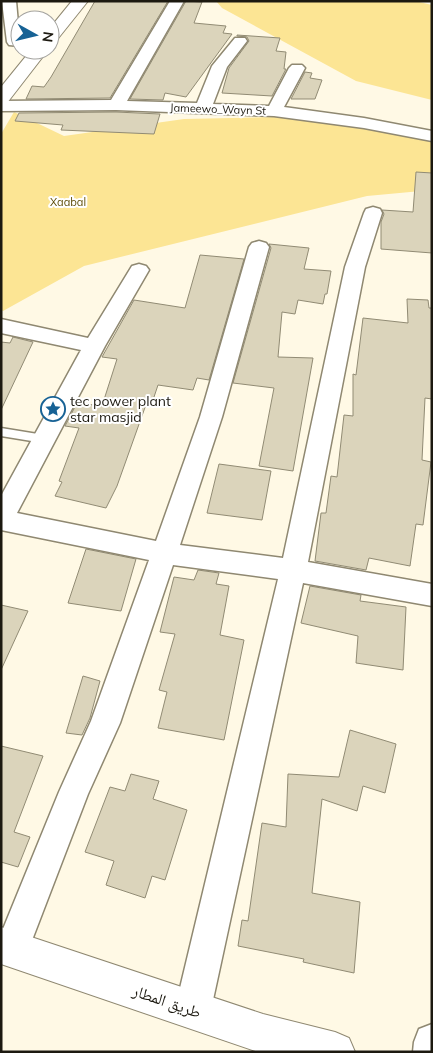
<svg xmlns="http://www.w3.org/2000/svg" width="433" height="1053" font-family="Mulish,'Noto Naskh Arabic',sans-serif">
<style>
.green{fill:#fce594}
.building{fill:#dbd4bb;stroke:#918b74}
.lines{fill:none;stroke-linecap:round;stroke-linejoin:round}
.service-casing{stroke:#8f8871;stroke-width:3}
.minor-casing{stroke:#8f8871;stroke-width:3}
.tertiary-casing{stroke:#8f8871;stroke-width:2}
.secondary-casing{stroke:#8f8871;stroke-width:2}
.service{fill:#fff;fill-rule:evenodd}
.minor{fill:#fff;fill-rule:evenodd}
.tertiary{fill:#fff;fill-rule:evenodd}
.secondary{fill:#fff;fill-rule:evenodd}
.labels{text-anchor:middle;stroke-width:4;stroke-linejoin:round;paint-order:stroke}
.far-street-label{font-size:11px;fill:#1c1910;stroke:#fff}
.far-park-label{font-size:11px;fill:#5e4d08;stroke:#fff}
.poi-label{font-size:14px;fill:#1c1910;stroke:#fff;text-anchor:start}
.near-street-label{font-size:16px;fill:#1c1910;stroke:#fff}
</style>
<rect width="100%" height="100%" fill="#fff9e5"/>
<path class="green" d="M216 1H415L432 5V100L356 81 222 8Z
M14 112 64 136 184 119 319 116 432 137V190L367 196 84 266 3 311 1 310V134Z"/>
<path class="building" d="M95 1H168L110 98 26 99 32 86 44 87 51 77Z
M186 1 202 2 194 23 226 26 223 33 232 34 186 97 165 93 163 100 130 99Z
M237 35 280 38 276 51 286 52 284 69H286L272 96 222 93 229 68 249 41 247 37 237 36Z
M305 72 312 73 310 78 322 80 315 99H291Z
M116 112 160 114 154 134 61 130 63 125 15 121 19 113Z
M416 172 432 173V253L381 249V222L384 214 382 210 413 212Z
M269 244 309 248 304 269 331 271 327 294H325L323 304 298 300 295 314 282 312 278 357 313 358 293 471 259 466 274 388 233 383 271 248Z
M200 255 244 259 209 380 197 378 193 390 158 385 153 400 148 399 117 486 106 508 55 496 62 482 59 481 79 428 65 426 77 403 102 406 117 359 102 357 134 300 185 308Z
M407 299 428 300 429 308H432V399L425 398 422 460 431 462 423 525 416 524 410 566 369 558 366 570 315 561 321 513H326L331 476 337 477 344 415 353 416V374L356 375 363 318 408 323Z
M13 337 33 342 1 410V342L10 343Z
M219 464 271 471 262 520 207 513Z
M86 549 136 559 121 611 68 603Z
M198 570 219 573 216 584 229 586 220 635 244 640 224 740 158 728 167 692 159 690 175 634 160 632 174 577 194 580Z
M310 586 361 595 360 601 406 607 403 670 356 663 358 636 301 623Z
M1 605 28 611 1 670Z
M83 676 100 681 90 718 82 735 66 733Z
M350 730 396 744 385 793 363 786 357 811 322 799 312 893 360 902 354 973 303 962 304 959 238 946 242 920 248 921 262 823 286 827 288 774 339 777Z
M1 746 43 756 14 832 30 837 18 867 1 862Z
M131 774 159 781 153 799 187 810 165 880 152 876 145 898 106 885 114 861 85 852 110 787 125 791Z"/>
<g class="lines">
<defs>
<path id="service" d="M1 428 44 435 50 439 44 443 1 436Z"/>
<path id="minor" d="M2 1H16L20 46 9 45 7 42Z
M170 1H184L127 101 197 103 212 66 235 38H245L247 41 227 67 213 104 269 106 289 68 292 65H302L305 68 284 107 364 118 432 131V141L364 128 274 116 116 110 1 111V101L111 100Z
M373 207 380 209 382 213 365 267 308 562 432 584V606L303 583 211 1009 205 1021 193 1027 181 1021 175 1009 278 579 173 565 120 723 88 794 24 961 12 966 1 961V934L59 792 91 721 149 560 1 530V496L81 350 1 333V319L88 338 132 266 139 264 146 266 149 270 105 346 17 513 156 541 200 417 249 247 252 243 259 241 266 243 269 247 222 417 180 545 283 558 345 267 364 213 366 209Z
M432 1024V1052H413L414 1042 419 1029Z"/>
<path id="tertiary" d="M72 1H88L56 41 50 43V28Z
M31 50H48L7 103 1 104V87Z"/>
<path id="secondary" d="M1 927 263 1014 335 1032 349 1038 355 1052H258L1 964Z"/>
</defs>
<use href="#service" class="service-casing"/>
<use href="#minor" class="minor-casing"/>
<use href="#tertiary" class="tertiary-casing"/>
<use href="#secondary" class="secondary-casing"/>
<use href="#service" class="service"/>
<use href="#minor" class="minor"/>
<use href="#tertiary" class="tertiary"/>
<use href="#secondary" class="secondary"/>
</g>
<defs>
<symbol id="sight-ring" viewBox="-11 -11 22 22"><circle r="9.5" fill="#fff" stroke="#176295" stroke-width="1.5"/><path d="M0-6L1.8-2.2L6-1.7L2.9 1.2L3.7 5.4L0 3.3L-3.7 5.4L-2.9 1.2L-6-1.7L-1.8-2.2Z" fill="#176295"/></symbol>
</defs>
<g fill-rule="evenodd">
<use href="#sight-ring" x="39" y="395" width="28" height="28"/>
</g>
<g class="labels">
<g class="far-street-label">
<text transform="translate(218 109) rotate(2)" y="4">Jameewo_Wayn St</text>
</g>
<g class="far-park-label">
<text x="68" y="206">Xaabal</text>
</g>
<g class="poi-label">
<text x="70" y="406">tec power plant<tspan x="70" dy="16">star masjid</tspan></text>
</g>
<g class="near-street-label">
<text transform="translate(167 1001) rotate(19)" y="6">طريق المطار</text>
</g>
</g>
<rect width="433" height="1053" fill="none" stroke="#1c1910" stroke-width="5"/>
<g transform="translate(35 35) rotate(98)"><circle r="24" fill="#ffffff" stroke="#a4a39f"/>
<path d="M0-4L9 19L0 12L-9 19Z" fill="#176295"/>
<text y="-8" font-size="14" font-weight="bold" text-anchor="middle" fill="#1c1910">N</text>
</g>
</svg>
